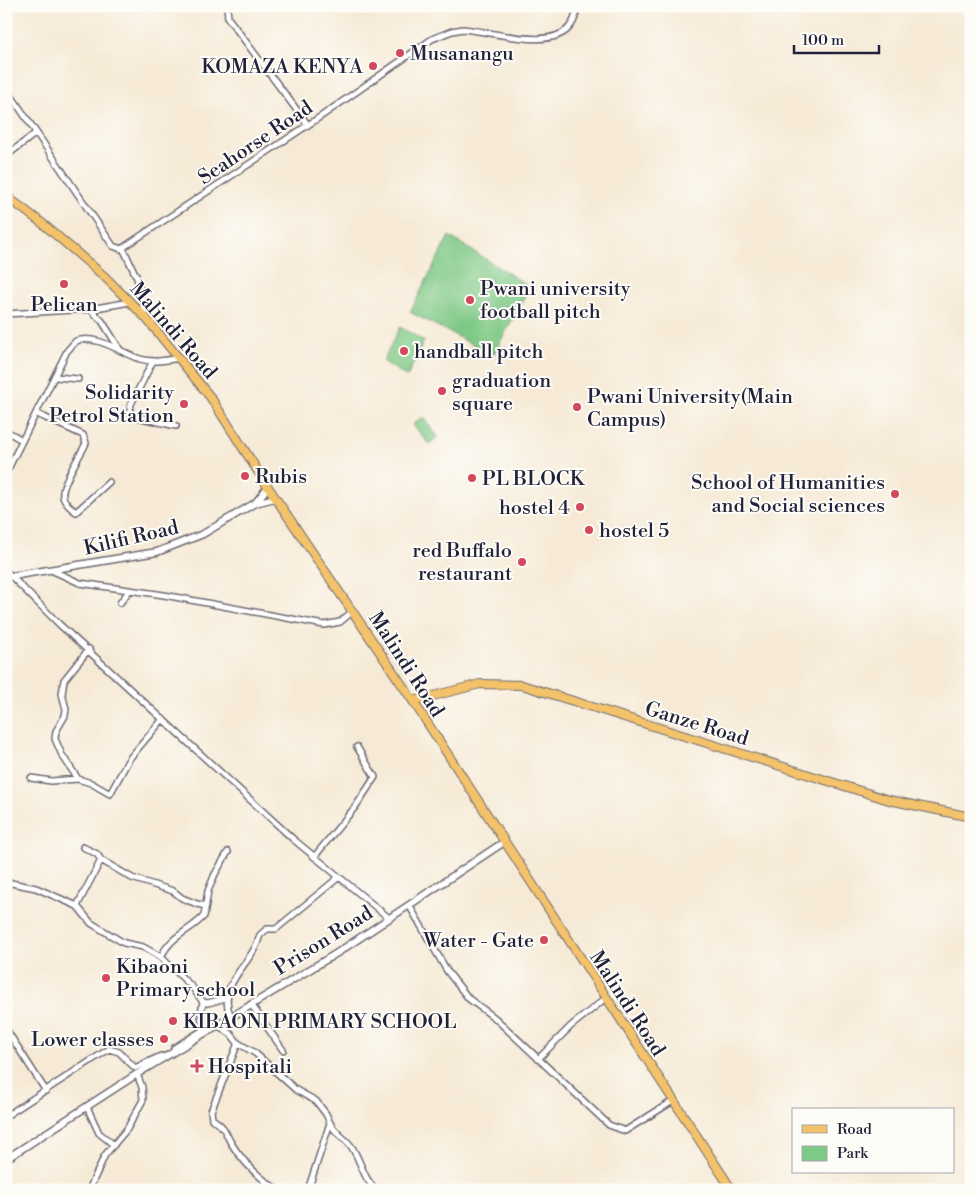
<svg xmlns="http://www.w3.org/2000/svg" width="977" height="1196" font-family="'Libre Bodoni',serif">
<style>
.green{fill:#7fc986;stroke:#507660}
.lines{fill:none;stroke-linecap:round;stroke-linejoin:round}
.minor-casing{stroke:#6c6871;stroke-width:8}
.tertiary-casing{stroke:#6c6871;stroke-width:9}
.primary-casing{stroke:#6c6871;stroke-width:10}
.trunk-casing{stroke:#6c6871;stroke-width:10}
.minor{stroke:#fff;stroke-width:5}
.tertiary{stroke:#fff;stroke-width:6}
.primary{stroke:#f3c26a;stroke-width:8}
.trunk{stroke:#f3c26a;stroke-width:8}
.poi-dot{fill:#d1495b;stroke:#fdfcf7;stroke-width:2}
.labels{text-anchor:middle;stroke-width:4;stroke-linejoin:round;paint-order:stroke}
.poi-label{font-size:20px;fill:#22223b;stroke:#fdfcf7;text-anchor:start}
.street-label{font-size:20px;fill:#22223b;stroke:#fdfcf7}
</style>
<rect width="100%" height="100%" fill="#fdfcf7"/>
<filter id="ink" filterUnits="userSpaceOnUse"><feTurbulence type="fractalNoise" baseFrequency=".02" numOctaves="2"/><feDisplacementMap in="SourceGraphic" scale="10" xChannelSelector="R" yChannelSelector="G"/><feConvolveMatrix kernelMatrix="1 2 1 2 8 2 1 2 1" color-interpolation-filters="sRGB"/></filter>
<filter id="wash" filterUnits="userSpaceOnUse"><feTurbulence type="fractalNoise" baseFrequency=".0096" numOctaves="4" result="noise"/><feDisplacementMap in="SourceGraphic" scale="20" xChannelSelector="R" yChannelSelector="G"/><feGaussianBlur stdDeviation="1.12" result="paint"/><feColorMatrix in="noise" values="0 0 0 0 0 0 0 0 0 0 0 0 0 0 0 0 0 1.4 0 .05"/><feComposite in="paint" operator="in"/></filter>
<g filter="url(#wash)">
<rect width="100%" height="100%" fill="#f6ead6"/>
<path class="green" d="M449 236 530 287 493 355 410 312Z
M400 327 424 341 407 377 383 361Z
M423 417 438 437 429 444 413 425Z"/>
</g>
<g filter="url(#ink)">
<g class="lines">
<defs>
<path id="minor" d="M227 6 228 18 308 125
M6 88 113 246 121 249 323 115 432 39 452 31 463 29C491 31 554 52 571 25 575 20 577 12 576 6
M6 156 36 133
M123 248 137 278 145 315
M90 309 102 321 119 348
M6 314 90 309 130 302
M153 361 131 404 129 415 176 426
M56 377 78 379
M37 414 83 435 86 443C81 455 60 485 63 497 65 504 71 508 76 512L109 482
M6 431 22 440
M6 473 67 351 76 341C98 334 121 353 140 359 153 363 167 360 180 358
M51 570 80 583 164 595 324 625 340 622 353 611
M6 571 59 624 293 839 389 918
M120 603 129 591
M89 649 64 680 62 694 66 709 65 716 56 731 55 739 62 755 78 779 91 783 110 794 129 759 163 719
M31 778 51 781 78 779
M314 857 356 806 375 777 357 747
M101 860 132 878 173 891 182 898 197 904 206 906
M6 882 36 888 77 906 91 923 114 937 124 943 143 947 161 957 192 987 203 1002
M409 905 447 971 469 999 495 1018 609 1125 625 1131 673 1101
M77 906 101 860 97 854 83 847
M161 957C171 935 188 933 204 916L208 891 215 874 228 852
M203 1002 208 1003 226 998
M251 1004 283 1050
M231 1017C215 983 253 965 260 935L267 929H276L339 877
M217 1025 231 1034 238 1043 211 1111 212 1119C225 1127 224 1130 231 1143 243 1162 259 1178 278 1190
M6 1029 46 1091
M238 1043 255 1053 296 1090 316 1101 326 1114 330 1123 308 1190
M174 1048 203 1030 201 1014 203 1002
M538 1059 571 1026 606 998
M87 1107 99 1133 114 1145
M6 1116 109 1049 119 1052 135 1068 161 1056
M330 1123C337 1136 344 1136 351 1146 361 1160 362 1177 376 1190
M89 1190 105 1155 127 1129 143 1100 142 1087 137 1074"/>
<path id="tertiary" d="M256 502 268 487
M6 577 157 552 203 534 255 503 275 498
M6 1159 137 1074 337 953 504 842"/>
<path id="primary" d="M413 701 480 684 522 685 889 800 971 817"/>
<path id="trunk" d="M6 196 42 223 104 276 146 318 211 398 268 487 413 701 732 1190"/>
</defs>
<use href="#minor" class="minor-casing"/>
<use href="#tertiary" class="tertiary-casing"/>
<use href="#primary" class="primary-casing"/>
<use href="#trunk" class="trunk-casing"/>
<use href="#minor" class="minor"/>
<use href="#tertiary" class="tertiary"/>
<use href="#primary" class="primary"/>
<use href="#trunk" class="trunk"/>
</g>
</g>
<g class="poi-dot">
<circle cx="400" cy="53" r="5"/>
<circle cx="373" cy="66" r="5"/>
<circle cx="64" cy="284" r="5"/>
<circle cx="470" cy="300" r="5"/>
<circle cx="404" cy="351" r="5"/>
<circle cx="442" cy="391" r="5"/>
<circle cx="184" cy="404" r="5"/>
<circle cx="577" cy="407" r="5"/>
<circle cx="245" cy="476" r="5"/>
<circle cx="472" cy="478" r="5"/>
<circle cx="895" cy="494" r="5"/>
<circle cx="580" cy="507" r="5"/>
<circle cx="589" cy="530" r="5"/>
<circle cx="522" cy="562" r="5"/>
<circle cx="544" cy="940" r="5"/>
<circle cx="106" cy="978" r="5"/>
<circle cx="173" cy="1021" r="5"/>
<circle cx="164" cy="1039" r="5"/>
<path d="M194.5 1058.5h5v5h5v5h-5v5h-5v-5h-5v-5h5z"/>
</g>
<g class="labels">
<g class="poi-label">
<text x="410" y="60">Musanangu</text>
<text x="363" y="73" text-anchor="end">KOMAZA KENYA</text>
<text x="480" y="295">Pwani university<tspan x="480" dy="23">football pitch</tspan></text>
<text x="64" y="311" text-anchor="middle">Pelican</text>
<text x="414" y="358">handball pitch</text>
<text x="452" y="387">graduation<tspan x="452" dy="23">square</tspan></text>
<text x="174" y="399" text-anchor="end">Solidarity<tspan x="174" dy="23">Petrol Station</tspan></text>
<text x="587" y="403">Pwani University(Main<tspan x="587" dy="23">Campus)</tspan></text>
<text x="255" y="483">Rubis</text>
<text x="482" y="485">PL BLOCK</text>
<text x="885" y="489" text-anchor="end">School of Humanities<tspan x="885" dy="23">and Social sciences</tspan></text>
<text x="570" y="514" text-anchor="end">hostel 4</text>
<text x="599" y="537">hostel 5</text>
<text x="512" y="557" text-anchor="end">red Buffalo<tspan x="512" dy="23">restaurant</tspan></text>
<text x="534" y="947" text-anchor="end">Water - Gate</text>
<text x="116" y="973">Kibaoni<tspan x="116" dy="23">Primary school</tspan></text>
<text x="183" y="1028">KIBAONI PRIMARY SCHOOL</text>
<text x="154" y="1046" text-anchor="end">Lower classes</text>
<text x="208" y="1073">Hospitali</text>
</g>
<g class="street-label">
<text transform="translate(255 142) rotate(-34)" y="7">Seahorse Road</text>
<text transform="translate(174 330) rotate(49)" y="7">Malindi Road</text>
<text transform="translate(131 537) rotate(-13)" y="7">Kilifi Road</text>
<text transform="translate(407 664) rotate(57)" y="7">Malindi Road</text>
<text transform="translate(697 723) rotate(17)" y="7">Ganze Road</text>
<text transform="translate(323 940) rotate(-32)" y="7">Prison Road</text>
<text transform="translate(628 1003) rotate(57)" y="7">Malindi Road</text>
</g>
</g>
<rect width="977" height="1196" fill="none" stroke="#fdfcf7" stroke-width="25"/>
<rect x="792" y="1108" width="162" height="65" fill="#fdfcf7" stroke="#a5a5ac"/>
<rect x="802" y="1125" width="25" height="8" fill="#f3c26a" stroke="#a5a5ac"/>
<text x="837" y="1134" font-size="15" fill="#22223b">Road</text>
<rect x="802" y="1146" width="25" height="15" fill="#7fc986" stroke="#a5a5ac"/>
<text x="837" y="1158" font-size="15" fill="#22223b">Park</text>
<path d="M794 45v8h85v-8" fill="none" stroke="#22223b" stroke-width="2.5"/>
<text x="802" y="45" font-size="15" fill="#22223b" stroke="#fdfcf7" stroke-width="4" paint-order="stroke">100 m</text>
</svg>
